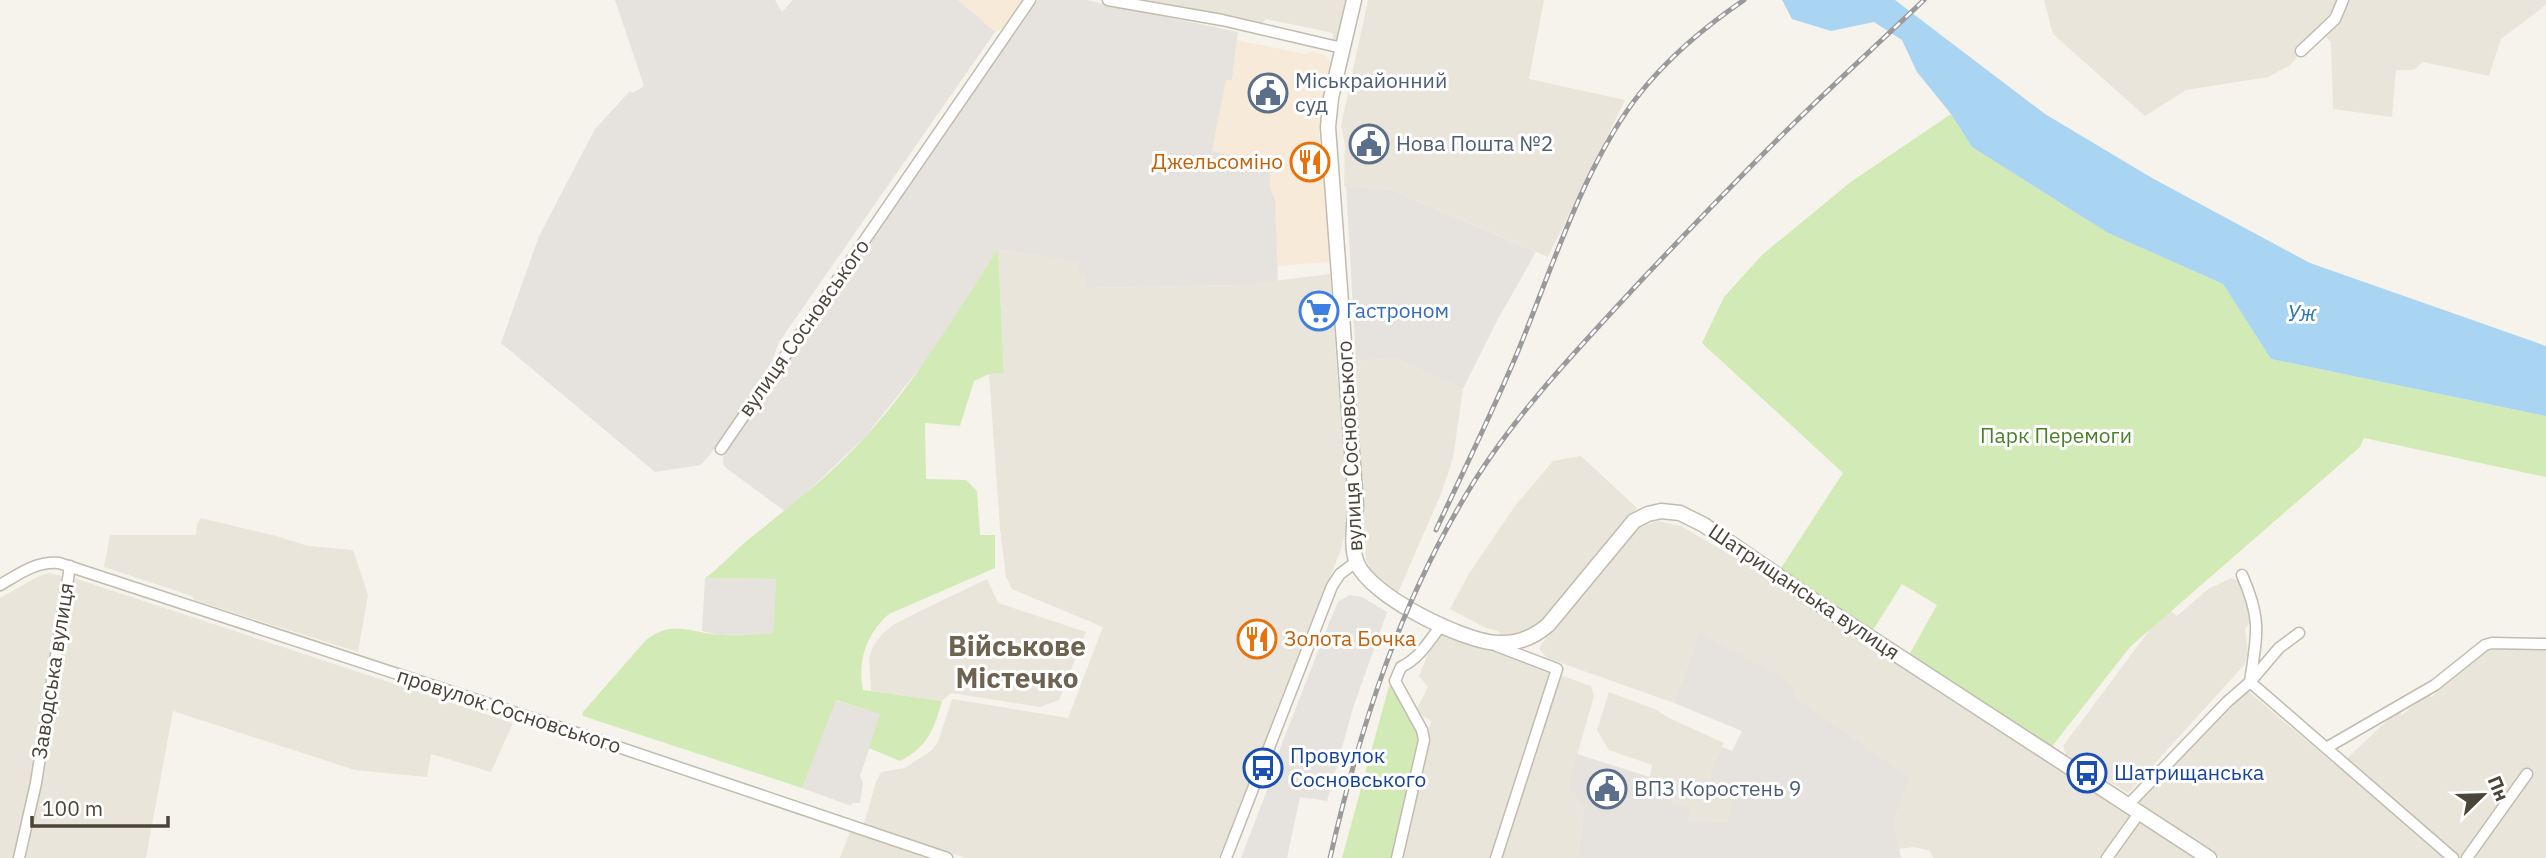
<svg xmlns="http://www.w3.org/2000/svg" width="2546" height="858" font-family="'IBM Plex Sans',sans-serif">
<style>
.residential{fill:#eae5da}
.commercial{fill:#f7ead8}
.industrial{fill:#e6e2dd}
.green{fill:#d2eab5}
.water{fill:#a9d4f2}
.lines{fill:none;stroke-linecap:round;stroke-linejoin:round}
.minor-casing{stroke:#c2bbae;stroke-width:13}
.tertiary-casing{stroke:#c2bbae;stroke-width:17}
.minor{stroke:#fff;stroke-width:10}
.tertiary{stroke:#fff;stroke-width:14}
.rail-casing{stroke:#9a9a9a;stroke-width:5}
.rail{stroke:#fff;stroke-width:2.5;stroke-dasharray:8;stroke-linecap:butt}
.labels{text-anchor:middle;stroke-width:6;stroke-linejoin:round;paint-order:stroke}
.service-label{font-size:21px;fill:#4e5e75;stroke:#fff;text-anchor:start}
.food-label{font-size:21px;fill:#c56008;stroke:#fff;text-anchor:end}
.shop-label{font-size:21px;fill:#366cbe;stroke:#fff;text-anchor:start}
.street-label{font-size:21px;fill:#4b4439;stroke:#fff}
.park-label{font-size:21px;fill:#4a7f2a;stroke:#fff}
.transit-label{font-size:21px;fill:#164399;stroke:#fff;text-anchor:start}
.water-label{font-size:23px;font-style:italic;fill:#2e7ab2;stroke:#fff}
.district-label{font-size:28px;font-weight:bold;fill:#6e6250;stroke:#fff}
</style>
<rect width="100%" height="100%" fill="#f6f3ec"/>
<path class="residential" d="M1148 0H1353L1344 42 1332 45 1333 33 1266 19 1258 29 1147 5Z
M1368 0H1544L1529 79 1625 100 1548 257 1392 190 1344 186 1345 144 1341 126Z
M2044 0H2546V5L2501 39 2489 76 2423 62 2414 70H2396L2392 117 2333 109 2331 42 2320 32 2289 66 2268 77 2186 90 2145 116 2053 34Z
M998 249 1079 262 1086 273V288L1242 285 1330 274 1338 384 1342 402 1349 520 1340 552 1219 858H966L864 824 876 782 881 772 905 768 932 750 938 742 952 699 1068 718 1103 627 1012 589 1006 577 1000 528 989 374 1004 372Z
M1394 358 1463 389 1453 458 1441 494 1396 597 1373 574 1366 560 1353 361Z
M1581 456 1637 508 1554 608 1541 622 1524 632 1501 635 1498 631 1486 628 1450 609 1470 572 1515 506 1553 461Z
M201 518 276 536 308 546 353 550 368 595 358 652 194 600 192 596 104 567 110 535H196L197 524Z
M1658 521 1681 526 1756 570 2201 858H1933L1930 851 1914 847 1899 849 1894 822 1910 777 1699 632 1674 703 1547 658 1540 650V646L1583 592 1637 528Z
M49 573 77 579 513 723 491 772 431 754 427 777 355 770 173 711 146 858H0V598L39 576Z
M2231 578 2239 581 2246 595 2250 616 2249 624 2245 628 2248 653 2244 665 2128 793 2066 755 2063 746 2166 608 2177 616 2208 589Z
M987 579 998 603 1086 632 1059 700 1040 707 951 693 942 701 871 691 869 658 873 646 881 635 893 625 916 613Z
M1437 631 1591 686 1594 696 1568 787 1584 807 1578 858H1400L1431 721 1416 711 1428 687 1419 676Z
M2510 647H2546V858H2220L2141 805 2140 800 2142 795 2162 778 2243 687 2338 767 2398 710 2402 715 2428 694 2432 697 2451 675 2483 652Z
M1609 692 1657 710 1667 717 1724 743 1709 775 1712 781 1734 797 1726 822 1688 820 1672 804 1673 788 1650 777 1652 765 1609 750 1597 730Z
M850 832 877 840 926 858H840Z"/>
<path class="commercial" d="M958 0H1023L1002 29 995 32Z
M1237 40 1305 54 1311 51 1325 55 1331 62 1319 132 1325 178 1329 262 1277 266 1275 199 1270 188V166L1212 152 1226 79 1232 80Z"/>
<path class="industrial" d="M615 0H775L782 12 793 0H958L995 32 779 342 767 375 717 446 701 465 655 472 501 343 539 236 595 129 630 91 633 93 644 86Z
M1038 0H1086L1238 32 1232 80H1226L1212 151 1270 166V188L1275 199 1278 281 1242 285 1086 288V274H1079L1078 262 998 249 930 355 865 437 786 512 726 468 723 464V457L800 341Z
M1346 186 1392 190 1536 252 1498 319 1463 389 1394 358 1356 361Z
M705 578 776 579 773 634 720 635 702 631Z
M1349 595 1362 597 1387 612 1353 708 1327 801 1300 797 1287 858H1241L1269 785 1276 759 1329 623 1338 602Z
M1699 632 1791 683 1797 699 1910 777 1894 822 1901 858H1578L1584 807 1568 787 1577 754 1650 777 1673 788 1672 804 1690 807 1688 820 1726 822 1734 797 1712 781 1709 775 1722 747 1732 751 1742 731 1674 703Z
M835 700 881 714 860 776 863 783 860 803H852L851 806 802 788Z"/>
<path class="green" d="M1951 114 1972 147 2108 233 2223 284 2271 359 2546 416V477L2364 438 2360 447 2130 647 2050 749 1909 655 1937 605 1902 584 1873 630 1781 568 1843 473 1702 343 1724 297 1763 254 1852 181Z
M998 249 1004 373 989 374 974 381 960 426 925 423 926 479 966 480 977 491 980 535H995V568L889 614C867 633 857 661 863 690L942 701C934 729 928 747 900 761L869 748 880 714 836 700 802 788 583 716 582 713 646 640C674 618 693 634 722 635 739 636 757 634 773 633L776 579 705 578C721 567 733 552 749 539 789 507 831 475 865 437 917 381 956 313 998 249Z
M1389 686 1395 689 1417 730V742L1391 858H1342Z"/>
<path class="water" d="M1782 0H1895L2045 114 2152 178 2310 263 2546 346V416L2271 359 2223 284 2108 233 1972 147 1951 114 1917 72 1902 40 1874 22 1831 31 1792 19Z"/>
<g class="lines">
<defs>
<path id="minor" d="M1108 0 1222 20 1342 48
M2301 51 2335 19 2343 0
M721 449 1030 0
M2242 575C2262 620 2257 634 2250 682L2453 858
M0 585C19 574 36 561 59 563L553 725 947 858
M2326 748 2435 685 2485 645 2492 643 2546 644
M2128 805 2227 702 2250 682 2279 648 2299 633
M19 858 36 783 70 566
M1226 858 1332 586 1340 574 1356 562
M1397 858 1424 740 1422 730 1395 681 1401 667C1419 659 1430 640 1442 624
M1496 858 1557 669 1497 646
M2107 858 2140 812
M2467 858 2527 774"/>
<path id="tertiary" d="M1354 0 1331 98 1328 127 1356 505C1355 522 1350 547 1357 563 1370 596 1464 642 1498 643 1517 644 1534 637 1548 625L1634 521 1648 514 1661 511 1680 513 1704 525 1822 606 2209 858"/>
</defs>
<use href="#minor" class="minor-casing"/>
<use href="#tertiary" class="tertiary-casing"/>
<use href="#minor" class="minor"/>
<use href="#tertiary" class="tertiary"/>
<defs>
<path id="rail" d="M1436 530C1463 472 1491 415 1516 356 1551 272 1584 163 1641 92 1670 56 1706 26 1744 0
M1330 858C1361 723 1401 599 1475 480 1520 409 1578 349 1635 287 1683 236 1731 186 1780 137 1827 90 1876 46 1924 0"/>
</defs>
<use href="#rail" class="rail-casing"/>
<use href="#rail" class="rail"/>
</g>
<defs>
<symbol id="civic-ring" viewBox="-11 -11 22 22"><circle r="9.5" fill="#fff" stroke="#5c6f8a" stroke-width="1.5"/><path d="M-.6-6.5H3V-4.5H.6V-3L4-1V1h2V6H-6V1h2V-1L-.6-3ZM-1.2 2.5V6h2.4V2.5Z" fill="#5c6f8a"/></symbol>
<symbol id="restaurant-ring" viewBox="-11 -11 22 22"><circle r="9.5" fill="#fff" stroke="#e8710a" stroke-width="1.5"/><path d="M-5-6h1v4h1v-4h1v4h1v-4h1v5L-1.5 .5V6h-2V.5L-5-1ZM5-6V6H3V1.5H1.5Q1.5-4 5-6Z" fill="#e8710a"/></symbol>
<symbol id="supermarket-ring" viewBox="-11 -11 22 22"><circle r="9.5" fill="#fff" stroke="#3f7fe0" stroke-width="1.5"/><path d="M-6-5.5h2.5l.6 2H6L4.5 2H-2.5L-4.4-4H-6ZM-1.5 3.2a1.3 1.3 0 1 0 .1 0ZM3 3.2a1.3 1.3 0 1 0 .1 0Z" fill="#3f7fe0"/></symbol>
<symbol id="bus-ring" viewBox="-11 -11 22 22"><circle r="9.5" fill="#fff" stroke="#1a4fb4" stroke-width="1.5"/><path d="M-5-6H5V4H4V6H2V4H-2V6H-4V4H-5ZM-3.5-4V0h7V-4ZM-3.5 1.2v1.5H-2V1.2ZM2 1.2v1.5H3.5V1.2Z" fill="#1a4fb4"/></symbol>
</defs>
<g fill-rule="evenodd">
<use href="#civic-ring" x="1246" y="71" width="44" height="44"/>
<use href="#civic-ring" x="1347" y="122" width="44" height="44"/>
<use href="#restaurant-ring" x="1288" y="140" width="44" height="44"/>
<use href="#supermarket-ring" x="1297" y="289" width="44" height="44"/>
<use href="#restaurant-ring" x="1235" y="617" width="44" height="44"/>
<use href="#bus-ring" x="1241" y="746" width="44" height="44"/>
<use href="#bus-ring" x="2065" y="751" width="44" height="44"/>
<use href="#civic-ring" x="1585" y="767" width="44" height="44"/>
</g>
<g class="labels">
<g class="service-label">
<text x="1295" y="88">Міськрайонний<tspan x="1295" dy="24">суд</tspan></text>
<text x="1396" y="151">Нова Пошта №2</text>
<text x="1634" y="796">ВПЗ Коростень 9</text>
</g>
<g class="food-label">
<text x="1283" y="169">Джельсоміно</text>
<text x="1284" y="646" text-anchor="start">Золота Бочка</text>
</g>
<g class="shop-label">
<text x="1346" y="318">Гастроном</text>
</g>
<g class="street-label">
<text transform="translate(804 328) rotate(-55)" y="7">вулиця Сосновського</text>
<text transform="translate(1350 446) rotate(-93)" y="7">вулиця Сосновського</text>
<text transform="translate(1804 592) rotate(34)" y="7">Шатрищанська вулиця</text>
<text transform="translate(53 671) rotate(-81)" y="7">Заводська вулиця</text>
<text transform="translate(509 711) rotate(18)" y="7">провулок Сосновського</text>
</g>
<g class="park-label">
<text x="2056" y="443">Парк Перемоги</text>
</g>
<g class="transit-label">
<text x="1290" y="763">Провулок<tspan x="1290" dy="24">Сосновського</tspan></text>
<text x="2114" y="780">Шатрищанська</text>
</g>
<g class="water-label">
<text x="2302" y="321">Уж</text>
</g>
<g class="district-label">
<text x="1017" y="656">Військове<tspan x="1017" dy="32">Містечко</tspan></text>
</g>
</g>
<g transform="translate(2483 795) rotate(67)" stroke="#ffffff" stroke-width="5" paint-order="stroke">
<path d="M0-5L12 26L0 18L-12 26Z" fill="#4b4439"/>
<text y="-10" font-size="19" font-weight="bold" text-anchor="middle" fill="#4b4439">Пн</text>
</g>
<path d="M32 816v10h136v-10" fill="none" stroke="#4b4439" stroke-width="3.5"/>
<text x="42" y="816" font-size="21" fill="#4b4439" stroke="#ffffff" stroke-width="5" paint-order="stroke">100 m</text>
</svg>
